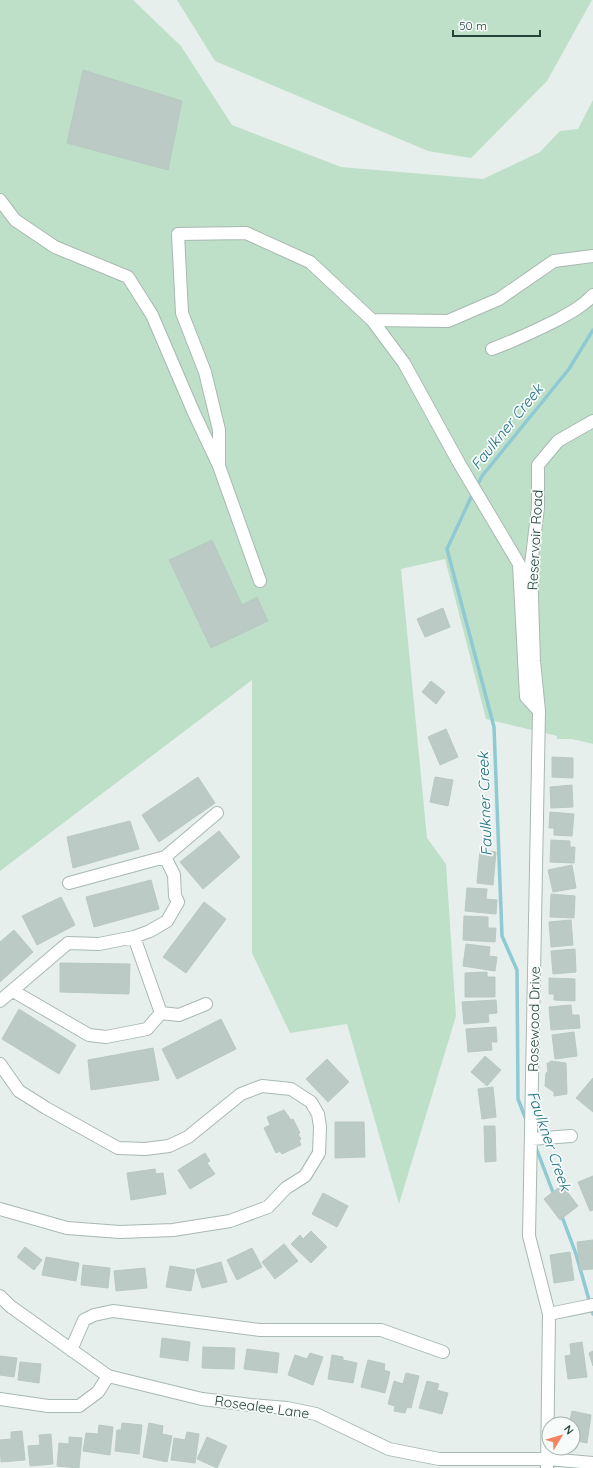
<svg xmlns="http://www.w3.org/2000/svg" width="593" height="1468" font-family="Quicksand,sans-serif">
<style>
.green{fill:#bfe0c8}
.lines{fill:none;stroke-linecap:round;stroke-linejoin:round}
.stream{stroke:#8ec9d4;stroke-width:3.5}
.building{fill:#bbcac4;stroke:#b8c9c2}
.minor-casing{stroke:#a8b8b2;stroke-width:14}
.minor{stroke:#fff;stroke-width:12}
.labels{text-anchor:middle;stroke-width:3.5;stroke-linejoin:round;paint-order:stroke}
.street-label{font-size:14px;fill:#24423a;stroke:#f7fbf9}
.water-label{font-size:15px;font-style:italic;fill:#1c6f80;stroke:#f7fbf9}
</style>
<rect width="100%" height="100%" fill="#e6efeb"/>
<path class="green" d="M0 0H133L181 46 232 125 341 167 483 179 540 152 560 131 578 129 593 100V744L572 739H557V736L486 719 445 559 401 569 427 838 446 864 456 1016 399 1204 347 1024 290 1033 252 953V680L0 871Z
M177 0H592L547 81 471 158 428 151 215 61Z"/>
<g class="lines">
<path class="stream" d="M476 488 482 476 569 369 593 330
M473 493 447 549 494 727 502 936 517 970 518 1099 527 1122
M535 1145 554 1195
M561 1214 576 1254 593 1314"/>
</g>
<path class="building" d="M83 70 182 101 168 170 67 143Z
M212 540 242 605 257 597 268 621 211 648 169 560Z
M443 608 450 627 425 637 417 619Z
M431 681 445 692 436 704 422 692Z
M446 729 458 757 440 765 428 737Z
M552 757 573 758V778L552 777Z
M198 777 215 803 159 842 142 815Z
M435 777 453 780 448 806 430 802Z
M572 785 573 807 551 808 550 787Z
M550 812 574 814 572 836 554 835V828H549Z
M130 821 139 849 73 868 67 837Z
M219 831 240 857 203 889 180 862Z
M551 840 570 841V847H575L574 863 550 862Z
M480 850 496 852 493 885 477 883Z
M572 865 576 888 553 892 548 870Z
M151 880 159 909 94 927 86 897Z
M467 888 487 889 486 899 497 900 496 914 465 911Z
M551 894 575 896 574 918 550 917Z
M61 897 75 925 37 945 22 916Z
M204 902 226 919 186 973 163 957Z
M464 916 488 917V928H496L495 942 463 940Z
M571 920 573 945 551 947 549 922Z
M14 930 33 952 0 982V942Z
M466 944 490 947 489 956 497 957 495 971 463 966Z
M575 949 576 972 553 974 551 951Z
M60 963 130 964 129 994 60 992Z
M487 972V977H495V997H465V973Z
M549 978 575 979V1001L554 1000V994H549Z
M496 1000 497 1013 488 1014 489 1022 464 1024 462 1002Z
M571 1005 572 1015H579L580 1028 551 1030 549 1007Z
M19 1009 76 1045 59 1074 2 1039Z
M221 1019 236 1049 177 1079 162 1049Z
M496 1027 497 1042H491L492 1050 468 1052 466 1029Z
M574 1032 577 1056 555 1059 552 1035Z
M153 1048 159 1080 91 1090 88 1060Z
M485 1056 501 1070 487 1086 471 1072Z
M327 1059 349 1082 328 1102 306 1079Z
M550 1061 566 1063 567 1094 554 1096V1092L545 1086 546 1073 548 1071 547 1063H550Z
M593 1078V1112L576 1098Z
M493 1087 496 1117 482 1119 478 1089Z
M284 1110 291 1120 293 1119 300 1133 298 1134 301 1139 299 1140 301 1145 282 1154 280 1151 276 1153 264 1128 270 1125 267 1117Z
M335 1122H364L365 1157 335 1158Z
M484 1126H495L496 1161 485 1162Z
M205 1153 210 1161 207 1163 215 1174 190 1189 178 1170Z
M155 1169 156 1174 163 1173 166 1194 131 1200 127 1173Z
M593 1176V1210L590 1211 578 1182Z
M562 1185 578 1206 560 1220 544 1199Z
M323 1193 348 1206 337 1227 312 1214Z
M311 1231 327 1247 311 1263 291 1244 300 1235 303 1239Z
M593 1240V1269L580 1270 577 1242Z
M284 1244 298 1261 275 1279 262 1262Z
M25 1247 42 1260 34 1270 17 1257Z
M252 1248 262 1267 237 1280 227 1260Z
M570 1252 574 1280 554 1283 550 1255Z
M46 1257 79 1263 76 1281 42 1275Z
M221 1262 227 1282 202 1288 196 1269Z
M83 1265 110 1268 108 1288 81 1285Z
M170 1266 195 1270 191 1291 166 1287Z
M145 1268 147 1288 116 1291 114 1271Z
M162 1338 190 1342 188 1361 160 1357Z
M582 1342 587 1377 568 1379 565 1356 571 1355 570 1344Z
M203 1347 235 1348 234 1369 202 1368Z
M247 1349 279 1353 277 1373 244 1369Z
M593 1351V1366L589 1353Z
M310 1353 323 1357 313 1385 288 1375 295 1355 307 1359Z
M332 1355 343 1357V1360L357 1363 353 1383 328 1379Z
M0 1356 17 1358 14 1377 0 1375Z
M368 1360 385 1364 384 1370 390 1372 385 1393 361 1387Z
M20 1362 41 1364 39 1383 18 1380Z
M406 1373 419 1376 411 1408 407 1407 405 1413 394 1411 395 1406 388 1404 394 1381 403 1384Z
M427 1381 439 1384 437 1390 448 1393 442 1414 419 1408Z
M572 1411 591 1415 587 1443 577 1441 578 1436 573 1435V1424H569Z
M122 1423 142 1425 139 1454 115 1451 117 1430H121Z
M149 1423 163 1426 162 1434 172 1436 167 1462 143 1457Z
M99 1425 113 1427 110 1455 83 1451 86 1433 98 1434Z
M22 1431 25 1460 1 1462 0 1440 11 1439V1432Z
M187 1432 199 1434 195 1463 171 1460 174 1438 185 1440Z
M51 1434 53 1464 30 1466 28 1446 40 1445 39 1435Z
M69 1437 82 1438 79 1468 57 1466 59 1443 69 1444Z
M207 1437 227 1446 217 1468 197 1459Z"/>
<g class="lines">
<defs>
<path id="minor" d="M0 200 15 220 55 247 128 277 152 315 194 413 219 466V430L205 372 182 313 178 234 246 233 310 262 372 320 404 363 459 463 519 564 526 697 539 711
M372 320 448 321 499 299 554 261 593 256
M492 349C516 340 535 331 557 320 570 313 583 306 593 295
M219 466 260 581
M69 883 165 857 217 813
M13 991 89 1035 106 1037 147 1029 161 1013 134 937
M0 1001 68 943 99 944 134 937 150 931 167 921 178 902 175 896 174 875 165 857
M161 1013 179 1015 206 1004
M0 1064 19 1091 46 1108 118 1148 145 1149 169 1146 188 1137 241 1094 262 1086 291 1089 311 1102 318 1114 320 1127 319 1153 305 1176 286 1188 268 1207 230 1221 173 1230 120 1232 67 1228 0 1209
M531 1139 571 1136
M0 1296 10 1306 108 1376 202 1399 251 1405 287 1408 316 1414 389 1449 439 1459H548L593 1463
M549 1314 593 1305
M71 1350 84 1320 94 1315 113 1311 260 1330H381L443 1352
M0 1399 48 1406H79L98 1392 108 1376
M547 1468 549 1314 529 1236 539 711 534 661 531 565 538 507V465L558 441 593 421"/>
</defs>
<use href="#minor" class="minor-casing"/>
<use href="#minor" class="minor"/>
</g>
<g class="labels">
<g class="street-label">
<text transform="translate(535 540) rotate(-87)" y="5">Reservoir Road</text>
<text transform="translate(534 1019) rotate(-89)" y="5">Rosewood Drive</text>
<text transform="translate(262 1407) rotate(8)" y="5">Rosealee Lane</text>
</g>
<g class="water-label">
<text transform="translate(507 427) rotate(-51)" y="5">Faulkner Creek</text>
<text transform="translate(485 804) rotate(-92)" y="5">Faulkner Creek</text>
<text transform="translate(549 1141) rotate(71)" y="5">Faulkner Creek</text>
</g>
</g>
<g transform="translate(561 1436) rotate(52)"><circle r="19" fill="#f7fbf9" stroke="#a3b1ad"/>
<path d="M0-3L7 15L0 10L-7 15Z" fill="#f4845f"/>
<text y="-6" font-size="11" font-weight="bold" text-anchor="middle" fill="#24423a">N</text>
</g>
<path d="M453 30v6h87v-6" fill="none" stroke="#24423a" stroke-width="2"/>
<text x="459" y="30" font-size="12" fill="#24423a" stroke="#f7fbf9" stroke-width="3" paint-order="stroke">50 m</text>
</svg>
